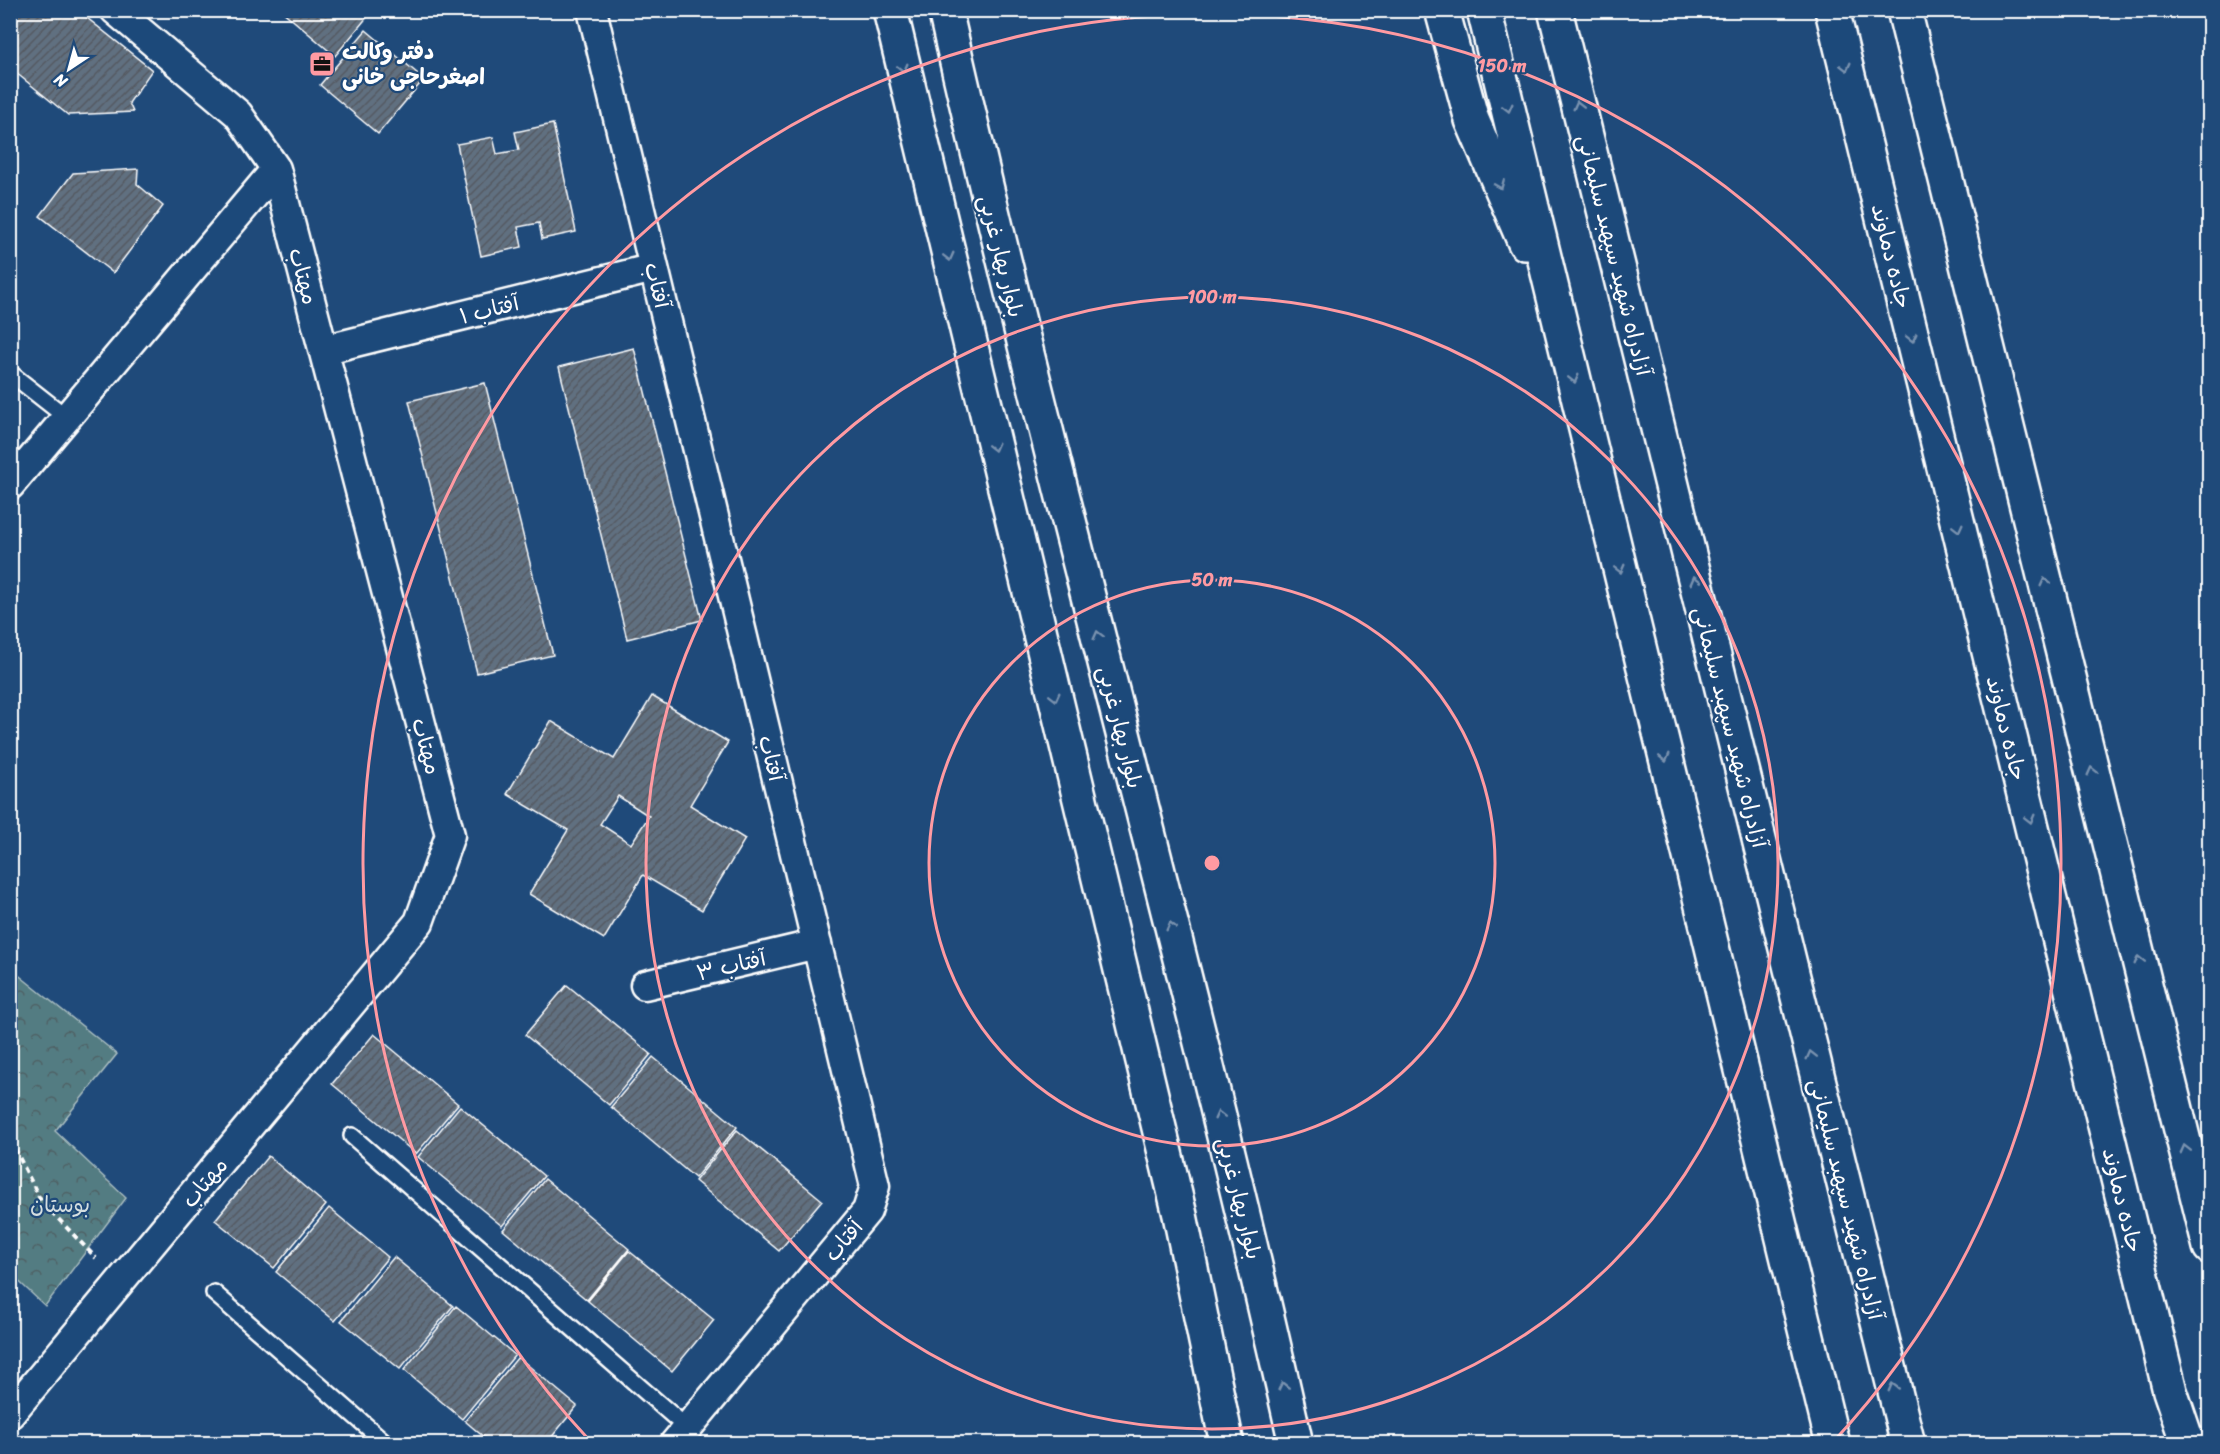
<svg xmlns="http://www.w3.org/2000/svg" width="2220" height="1454" font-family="Sriracha,'Playpen Sans Arabic',sans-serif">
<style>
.park{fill:url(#park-crowns);stroke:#a9bdc0;stroke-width:1.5}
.building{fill:url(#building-hatch);stroke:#fff;stroke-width:1.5;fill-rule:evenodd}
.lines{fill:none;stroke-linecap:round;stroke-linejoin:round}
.lane-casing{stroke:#fff;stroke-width:20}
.street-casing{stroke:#fff;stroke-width:33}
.secondary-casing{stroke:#fff;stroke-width:38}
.highway-casing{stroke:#fff;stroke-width:38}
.path{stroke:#fff;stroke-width:4;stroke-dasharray:6 4.5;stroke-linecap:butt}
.lane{stroke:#1f4a7a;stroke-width:15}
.street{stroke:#1f4a7a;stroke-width:28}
.secondary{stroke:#1f4a7a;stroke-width:33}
.highway{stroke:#1f4a7a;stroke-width:33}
.oneway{stroke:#7992af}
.ring{fill:none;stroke:#ff9aa2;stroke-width:3}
.labels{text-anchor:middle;stroke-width:4.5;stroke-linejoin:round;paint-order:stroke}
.poi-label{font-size:22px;font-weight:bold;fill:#fff;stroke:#1f4a7a;text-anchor:start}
.street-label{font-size:22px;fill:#fff;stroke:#1f4a7a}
.park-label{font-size:22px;fill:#d4dee0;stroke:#1f4a7a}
.centre{fill:#ff9aa2;stroke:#1f4a7a;stroke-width:3}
.ring-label{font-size:18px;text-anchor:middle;font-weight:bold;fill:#ff9aa2;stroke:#1f4a7a;stroke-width:4.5;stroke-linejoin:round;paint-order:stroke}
</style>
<defs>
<pattern id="park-crowns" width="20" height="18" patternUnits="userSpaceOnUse" patternTransform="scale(1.5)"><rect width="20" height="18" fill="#537b82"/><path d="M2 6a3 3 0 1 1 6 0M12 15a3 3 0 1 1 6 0" fill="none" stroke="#4f6164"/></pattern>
<pattern id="building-hatch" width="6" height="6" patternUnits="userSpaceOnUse" patternTransform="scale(1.5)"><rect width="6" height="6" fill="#616f80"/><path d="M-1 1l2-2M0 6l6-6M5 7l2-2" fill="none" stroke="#545a61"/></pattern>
</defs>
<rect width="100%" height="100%" fill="#1f4a7a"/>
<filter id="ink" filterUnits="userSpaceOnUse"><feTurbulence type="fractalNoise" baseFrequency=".0167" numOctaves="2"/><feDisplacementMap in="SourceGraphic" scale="12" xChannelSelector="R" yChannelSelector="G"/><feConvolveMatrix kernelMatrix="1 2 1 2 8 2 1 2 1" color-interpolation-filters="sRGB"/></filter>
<g filter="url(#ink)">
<path class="park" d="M11 969 117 1054 55 1131 126 1198 45 1306 11 1274Z"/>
<path class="building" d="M10 10H77L152 70 129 103 133 112 68 115 10 68Z
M281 10H373L335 56Z
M366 30 424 79 378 134 320 85Z
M553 124 576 232 542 239 539 223 518 227 522 247 481 256 457 144 493 137 497 154 519 150 515 132Z
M138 169 137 184 163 206 113 273 40 216 73 173Z
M634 348 702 620 627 639 559 367Z
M485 383 553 655 477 673 409 401Z
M652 696 728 742 690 805 745 839 702 910 643 875 604 939 529 894 568 830 507 794 551 721 614 759ZM618 796 649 816 631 844 600 824Z
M567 985 651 1054 609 1105 525 1035Z
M374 1034 458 1104 416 1154 332 1084Z
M653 1057 737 1127 695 1178 611 1107Z
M460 1106 544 1176 502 1226 418 1157Z
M737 1130 822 1200 779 1251 695 1181Z
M268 1156 326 1205 274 1268 215 1220Z
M545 1179 629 1249 587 1300 503 1230Z
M329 1208 388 1257 335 1321 276 1272Z
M629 1251 714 1320 672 1371 588 1301Z
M394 1257 453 1306 400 1369 341 1321Z
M456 1306 515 1355 462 1419 404 1370Z
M518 1357 577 1406 546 1444H492L465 1421Z"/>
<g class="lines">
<defs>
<path id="lane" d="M10 373 66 417
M352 1136 687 1428
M214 1293 387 1444"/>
<path id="street" d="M592 10 875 1186 867 1211 674 1444
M323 350 654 268
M10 485 276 169
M645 985 817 944
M10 1414 419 922 450 835 276 169 238 114 115 10"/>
<path id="secondary" d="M890 10 1180 1215 1227 1444
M945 10C1054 490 1189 963 1296 1444"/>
<path id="highway" d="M1442 10 1472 120 1525 243
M1484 10 1833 1444
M1555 10 1908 1444
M1832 10 2170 1391 2188 1444
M1904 10 2210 1247"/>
</defs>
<use href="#lane" class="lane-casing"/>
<use href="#street" class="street-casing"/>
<use href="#secondary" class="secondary-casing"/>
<use href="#highway" class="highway-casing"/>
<path class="path" d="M10 1139 41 1201 96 1258"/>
<use href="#lane" class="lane"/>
<use href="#street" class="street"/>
<use href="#secondary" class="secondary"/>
<use href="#highway" class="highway"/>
</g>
<defs><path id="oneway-chevron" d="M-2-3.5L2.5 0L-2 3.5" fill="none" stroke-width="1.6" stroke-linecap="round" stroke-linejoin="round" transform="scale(1.5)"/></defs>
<g class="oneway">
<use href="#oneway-chevron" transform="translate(1846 67) rotate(76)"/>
<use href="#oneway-chevron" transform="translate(903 68) rotate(76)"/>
<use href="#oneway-chevron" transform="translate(1578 105) rotate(-104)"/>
<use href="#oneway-chevron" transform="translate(1508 108) rotate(76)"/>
<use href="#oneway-chevron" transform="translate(1500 185) rotate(67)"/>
<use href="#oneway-chevron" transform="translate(949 257) rotate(76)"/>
<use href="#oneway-chevron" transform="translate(1912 338) rotate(76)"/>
<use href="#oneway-chevron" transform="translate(1574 379) rotate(76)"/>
<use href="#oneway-chevron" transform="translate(994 447) rotate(76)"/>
<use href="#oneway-chevron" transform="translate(1958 528) rotate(76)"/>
<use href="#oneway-chevron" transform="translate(1620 569) rotate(76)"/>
<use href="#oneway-chevron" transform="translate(1695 580) rotate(-104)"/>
<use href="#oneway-chevron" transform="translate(2045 582) rotate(-104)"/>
<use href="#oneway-chevron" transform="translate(1098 635) rotate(-104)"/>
<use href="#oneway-chevron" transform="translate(1055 697) rotate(76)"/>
<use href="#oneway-chevron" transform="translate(1665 758) rotate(76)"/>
<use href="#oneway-chevron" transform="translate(2092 771) rotate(-104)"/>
<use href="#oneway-chevron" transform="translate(2030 819) rotate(76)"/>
<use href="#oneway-chevron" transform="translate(1171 926) rotate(-104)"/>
<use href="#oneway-chevron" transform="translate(2139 960) rotate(-104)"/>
<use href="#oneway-chevron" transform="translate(1811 1055) rotate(-104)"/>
<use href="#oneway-chevron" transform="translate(1219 1115) rotate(-104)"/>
<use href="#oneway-chevron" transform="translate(2185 1149) rotate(-104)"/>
<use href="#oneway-chevron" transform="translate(1283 1386) rotate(-103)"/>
<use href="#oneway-chevron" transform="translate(1893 1387) rotate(-105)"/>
</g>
</g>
<g class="ring">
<circle cx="1212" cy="863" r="283"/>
<circle cx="1212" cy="863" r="566"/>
<path d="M591 1442A849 849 0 1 1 1833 1442"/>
</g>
<defs>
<symbol id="office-square" viewBox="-11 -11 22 22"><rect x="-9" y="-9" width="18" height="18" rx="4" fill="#ff9aa2" stroke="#1f4a7a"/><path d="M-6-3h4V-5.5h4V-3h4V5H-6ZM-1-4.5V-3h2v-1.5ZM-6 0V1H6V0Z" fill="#111"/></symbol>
</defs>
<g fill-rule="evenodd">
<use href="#office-square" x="307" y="49" width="30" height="30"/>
</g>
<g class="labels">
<g class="poi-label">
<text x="342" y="59">دفتر وکالت<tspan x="342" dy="25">اصغرحاجی خانی</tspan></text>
</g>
<g class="street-label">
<text transform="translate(1615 255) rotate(76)" y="8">آزادراه شهید سپهبد سلیمانی</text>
<text transform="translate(1002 256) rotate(76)" y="8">بلوار بهار غربی</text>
<text transform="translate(1892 256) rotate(76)" y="8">جاده دماوند</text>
<text transform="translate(304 276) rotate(75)" y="8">مهتاب</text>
<text transform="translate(658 285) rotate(76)" y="8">آفتاب</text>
<text transform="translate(489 309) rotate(-14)" y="8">آفتاب ۱</text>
<text transform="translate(1121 727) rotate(76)" y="8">بلوار بهار غربی</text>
<text transform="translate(1731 727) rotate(76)" y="8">آزادراه شهید سپهبد سلیمانی</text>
<text transform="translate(2007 728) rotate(76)" y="8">جاده دماوند</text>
<text transform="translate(427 746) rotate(75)" y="8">مهتاب</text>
<text transform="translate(772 758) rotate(76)" y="8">آفتاب</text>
<text transform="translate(731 965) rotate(-13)" y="8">آفتاب ۳</text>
<text transform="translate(204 1182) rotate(-50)" y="8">مهتاب</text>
<text transform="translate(1240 1198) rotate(76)" y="8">بلوار بهار غربی</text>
<text transform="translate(1847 1199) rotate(76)" y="8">آزادراه شهید سپهبد سلیمانی</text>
<text transform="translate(2123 1200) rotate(76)" y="8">جاده دماوند</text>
<text transform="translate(843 1240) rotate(-50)" y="8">آفتاب</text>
</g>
<g class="park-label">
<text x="60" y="1212">بوستان</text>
</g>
</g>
<circle cx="1212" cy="863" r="9" class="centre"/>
<g class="ring-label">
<text x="1502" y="72">150 m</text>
<text x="1212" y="303">100 m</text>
<text x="1212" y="586">50 m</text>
</g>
<rect width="2220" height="1454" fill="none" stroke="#1f4a7a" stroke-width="36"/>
<rect x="18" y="18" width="2184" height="1418" fill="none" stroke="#fff" stroke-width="2" filter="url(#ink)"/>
<g transform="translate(69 69) rotate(216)" stroke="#1f4a7a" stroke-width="4.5" paint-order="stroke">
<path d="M0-4.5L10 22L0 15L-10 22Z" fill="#ffffff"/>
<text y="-9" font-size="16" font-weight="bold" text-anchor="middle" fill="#ffffff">N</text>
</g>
</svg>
